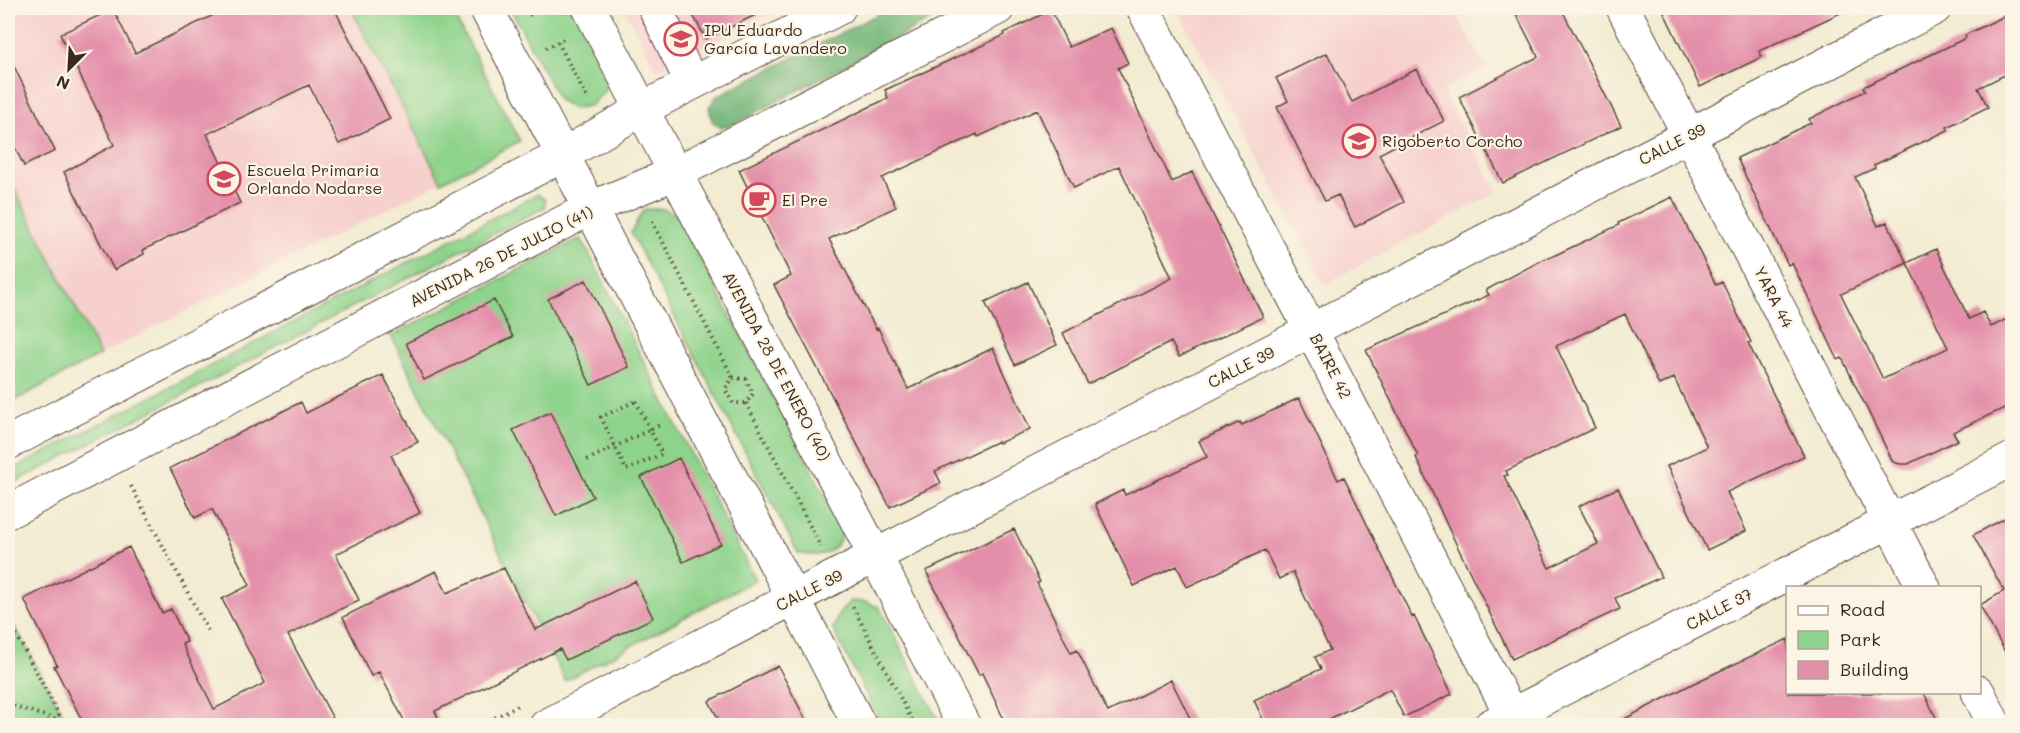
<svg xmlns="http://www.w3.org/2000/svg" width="2020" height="733" font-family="Mali,sans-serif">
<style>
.built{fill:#f7d0cd}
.green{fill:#8ed38c;stroke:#647e55;stroke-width:1.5}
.forest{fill:#72b578;stroke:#56704b;stroke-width:1.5}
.building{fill:#e48faa;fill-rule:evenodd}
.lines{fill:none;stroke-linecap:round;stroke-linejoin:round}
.minor-casing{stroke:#574739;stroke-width:35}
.major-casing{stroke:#574739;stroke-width:35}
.path{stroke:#574739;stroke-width:4;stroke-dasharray:1.5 4.5;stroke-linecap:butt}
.minor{stroke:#fff;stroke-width:33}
.major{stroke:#fff;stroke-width:33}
.labels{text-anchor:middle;stroke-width:4.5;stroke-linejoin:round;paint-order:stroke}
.poi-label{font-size:16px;fill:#3b2a1e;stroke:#fcf5e5;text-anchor:start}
.street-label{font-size:16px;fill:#3b2a1e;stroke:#fcf5e5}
</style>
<rect width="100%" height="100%" fill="#fcf5e5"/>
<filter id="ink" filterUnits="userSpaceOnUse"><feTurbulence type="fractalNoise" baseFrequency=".0167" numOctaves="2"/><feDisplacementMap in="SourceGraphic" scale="12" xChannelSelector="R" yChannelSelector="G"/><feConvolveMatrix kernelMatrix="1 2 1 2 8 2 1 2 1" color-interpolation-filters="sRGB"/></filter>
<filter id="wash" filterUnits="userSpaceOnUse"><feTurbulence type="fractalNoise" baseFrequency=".008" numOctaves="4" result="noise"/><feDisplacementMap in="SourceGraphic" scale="24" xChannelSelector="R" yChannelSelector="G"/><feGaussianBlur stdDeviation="1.35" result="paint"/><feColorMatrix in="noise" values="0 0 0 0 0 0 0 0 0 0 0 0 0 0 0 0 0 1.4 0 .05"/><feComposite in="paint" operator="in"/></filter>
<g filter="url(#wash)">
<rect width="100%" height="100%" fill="#f3ecd3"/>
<path class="built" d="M8 8H351L441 182 100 355 8 176Z
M624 8H783L657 71Z
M1176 8H1453L1486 67 1442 91 1498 192 1325 284Z"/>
<path class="green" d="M351 8H450L520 141 441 182Z
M510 8H573L608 73 604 92 591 105 574 109 559 100Z
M8 176 100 355 8 404Z
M538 194 545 200V207L8 486V472Z
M645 209H664L678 216 843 530C841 534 840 541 837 545 827 557 812 556 798 553L631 233 638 219Z
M581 238 755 580 565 681 391 336Z
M850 601 865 602 879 607 941 725H882L833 629 839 614Z
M8 614 69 725H8Z"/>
<path class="forest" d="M890 8H953L735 124 721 128 712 121 709 107 717 96Z"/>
<g id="blocks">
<path class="building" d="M228 8H334L390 119 339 144 309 85 207 134 240 203 143 250 144 254 114 270 64 172 114 145 60 34 113 9 135 53Z
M689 8H770L706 39Z
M1513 8H1561L1621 126 1503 183 1459 97 1538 57Z
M1662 8H1851L1759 51 1762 57 1700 87Z
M1051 10 1069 47 1111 28 1128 63 1118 68 1172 182 1192 172 1263 317 1179 357 1171 342 1088 384 1063 333 1172 278 1119 166 1074 188 1037 110 978 137 977 134 882 178 896 207 829 239 876 329 878 328 908 389 993 348 1030 429 999 443 998 441 935 471 941 483 890 507 774 285 791 276 739 170 888 98 885 90 1005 35 1004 33Z
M2013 12V71L1978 88 1988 107 1947 127 1948 130 1874 165 1875 168 1855 177 1878 226 1887 222 1907 263 1936 249 1969 319 1983 312 1991 327 2013 316V404L1953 432 1958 440 1908 464H1900L1893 462 1842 358 1838 360 1792 263 1788 265 1737 158 1811 123 1809 119 1865 91 1863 87 1966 38 1965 35ZM1907 263 1948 348 1883 379 1841 294Z
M1327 53 1352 102 1417 69 1444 121 1379 154 1404 202 1355 227 1338 195 1325 201 1277 107 1288 101 1276 78Z
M8 54 55 151 24 166 8 133Z
M1672 197 1716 285 1722 282 1751 342 1748 343 1804 456 1727 492 1746 531 1707 550 1667 466 1707 447 1674 378 1659 385 1625 314 1556 346 1595 428 1506 471 1508 475 1504 476 1549 568 1598 544 1579 506 1618 488 1661 577 1615 598 1620 609 1512 659 1447 525 1416 457 1418 456 1366 350 1489 295 1486 290 1548 257 1549 258 1619 225 1618 223Z
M586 280 629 367 591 385 548 299Z
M1028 282 1057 345 1015 365 985 302Z
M494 300 513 337 424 380 406 343Z
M383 375 418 442 391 455 420 513 336 554 359 600 288 635 337 726H85L54 666 57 665 24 599 129 547 162 613 171 609 187 642 182 644 214 709 265 683 222 599 250 585 212 509 195 518 170 468 301 402 306 413Z
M1299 398 1338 480 1344 477 1412 617 1414 616 1452 694 1404 717 1390 689 1315 726H1266L1254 700 1321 669 1315 657 1330 650 1293 572 1279 579 1265 550 1187 587 1177 566 1134 586 1095 504 1123 490 1125 495 1207 457 1199 441 1240 422 1242 425Z
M550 412 593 497 556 516 513 430Z
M679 458 721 544 683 562 641 477Z
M2013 514V667L1980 605 2004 591 1973 535Z
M1014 529 1040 582 1037 583 1071 653 1077 650 1108 712 1171 680 1194 726H1007L982 673 979 675 926 571Z
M504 568 535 630 635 581 653 618 566 660 560 649 435 711 442 726H407L379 672 371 676 343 617 436 571 447 593Z
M1788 639V693H1924L1940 726H1611L1692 684Z
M778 666 809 726H722L709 701Z"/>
</g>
</g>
<g filter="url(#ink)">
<use href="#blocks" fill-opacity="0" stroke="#574739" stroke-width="1.5"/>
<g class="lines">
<defs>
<path id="minor" d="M655 8 692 83
M1143 8 1517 726
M1623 8 1924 588
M1978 692 1995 726
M546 726 1935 8
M1490 726 2012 459"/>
<path id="major" d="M486 8 860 726
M589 8 964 726
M8 443 563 155 642 109 839 8
M8 512 591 208 676 173 998 8"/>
</defs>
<use href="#minor" class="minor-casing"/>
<use href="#major" class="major-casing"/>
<path class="path" d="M529 15 545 8
M558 42 588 100
M546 48 566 38
M652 221 733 378
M733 378 746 379 753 394 746 403H733L725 389Z
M636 401 662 454 626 470 601 417Z
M746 403 821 547
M587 460 662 424
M131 486 208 631
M853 607 915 726
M8 619 65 726
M8 704 63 722
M479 726 517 706"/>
<use href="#minor" class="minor"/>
<use href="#major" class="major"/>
</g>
</g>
<defs>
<symbol id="school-ring" viewBox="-11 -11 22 22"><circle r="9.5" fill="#fcf5e5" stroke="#d1495b" stroke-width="1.5"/><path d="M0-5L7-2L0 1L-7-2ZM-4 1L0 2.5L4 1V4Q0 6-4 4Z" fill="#d1495b"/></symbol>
<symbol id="cafe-ring" viewBox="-11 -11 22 22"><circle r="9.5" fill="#fcf5e5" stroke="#d1495b" stroke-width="1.5"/><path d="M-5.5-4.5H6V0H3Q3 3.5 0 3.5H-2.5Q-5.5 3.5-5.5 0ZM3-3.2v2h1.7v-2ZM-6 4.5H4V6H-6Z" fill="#d1495b"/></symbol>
</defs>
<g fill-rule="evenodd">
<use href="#school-ring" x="662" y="20" width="38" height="38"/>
<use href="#school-ring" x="1340" y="122" width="38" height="38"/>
<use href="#school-ring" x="205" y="160" width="38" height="38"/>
<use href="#cafe-ring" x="740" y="181" width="38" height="38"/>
</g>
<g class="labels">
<g class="poi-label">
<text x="704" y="36">IPU Eduardo<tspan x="704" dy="18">García Lavandero</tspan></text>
<text x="1382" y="147">Rigoberto Corcho</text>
<text x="247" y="176">Escuela Primaria<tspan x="247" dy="18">Orlando Nodarse</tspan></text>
<text x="782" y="206">El Pre</text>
</g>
<g class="street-label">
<text transform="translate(1672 144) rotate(-27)" y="6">CALLE 39</text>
<text transform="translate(501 256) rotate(-27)" y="6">AVENIDA 26 DE JULIO (41)</text>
<text transform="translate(1774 297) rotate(63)" y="6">YARA 44</text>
<text transform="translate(777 366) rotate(62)" y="6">AVENIDA 28 DE ENERO (40)</text>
<text transform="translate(1331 366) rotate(63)" y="6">BAIRE 42</text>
<text transform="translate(1241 367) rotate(-27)" y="6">CALLE 39</text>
<text transform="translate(809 590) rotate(-27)" y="6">CALLE 39</text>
<text transform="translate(1719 609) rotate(-27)" y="6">CALLE 37</text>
</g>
</g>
<rect width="2020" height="733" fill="none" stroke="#fcf5e5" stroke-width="30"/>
<rect x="1786" y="586" width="195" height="108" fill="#fcf5e5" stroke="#afa495" stroke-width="1.5"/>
<rect x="1798" y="606" width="30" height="9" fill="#ffffff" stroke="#afa495" stroke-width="1.5"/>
<text x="1840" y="616" font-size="18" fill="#3b2a1e">Road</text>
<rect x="1798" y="631" width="30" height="18" fill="#8ed38c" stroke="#afa495" stroke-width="1.5"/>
<text x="1840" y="646" font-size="18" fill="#3b2a1e">Park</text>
<rect x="1798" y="661" width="30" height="18" fill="#e48faa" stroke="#afa495" stroke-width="1.5"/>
<text x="1840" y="676" font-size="18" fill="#3b2a1e">Building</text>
<g transform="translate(69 69) rotate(204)" stroke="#fcf5e5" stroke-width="4.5" paint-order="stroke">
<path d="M0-4.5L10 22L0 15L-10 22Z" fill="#3b2a1e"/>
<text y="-9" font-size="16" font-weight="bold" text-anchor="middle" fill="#3b2a1e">N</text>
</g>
</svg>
